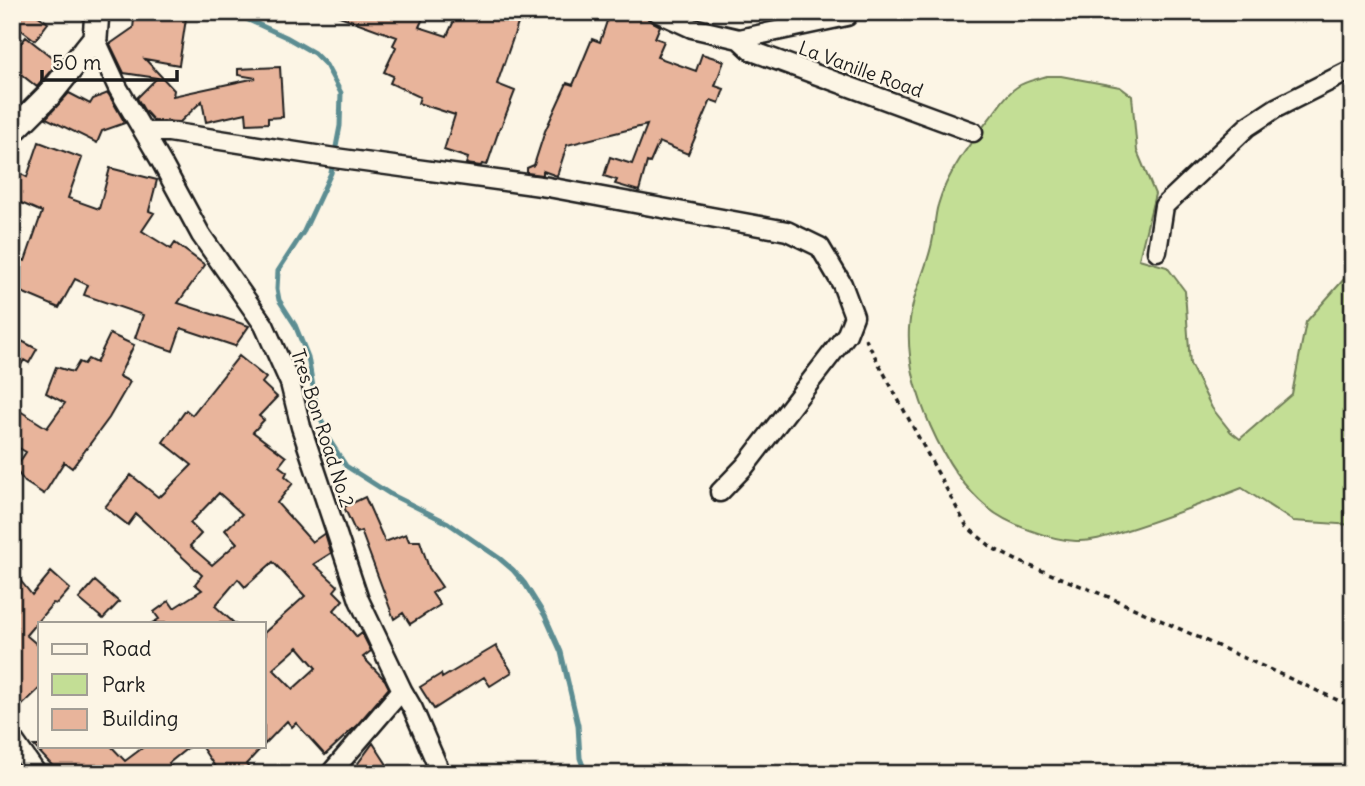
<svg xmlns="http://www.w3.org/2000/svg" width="1365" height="786" font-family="Delius,sans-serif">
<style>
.green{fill:#c3de95;stroke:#707d58;stroke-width:2}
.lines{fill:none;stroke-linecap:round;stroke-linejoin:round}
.stream{stroke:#5c8d92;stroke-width:5}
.building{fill:#e8b49b;stroke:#1c1c1c;stroke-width:2;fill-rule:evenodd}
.minor-casing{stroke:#1c1c1c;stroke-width:23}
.tertiary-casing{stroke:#1c1c1c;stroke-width:28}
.path{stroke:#1c1c1c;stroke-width:3.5;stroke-dasharray:5 5;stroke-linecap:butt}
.minor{stroke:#fcf5e5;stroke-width:18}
.tertiary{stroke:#fcf5e5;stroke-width:23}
.labels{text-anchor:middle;stroke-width:5;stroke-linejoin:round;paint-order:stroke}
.street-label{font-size:19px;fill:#1c1c1c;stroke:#fcf5e5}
</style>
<rect width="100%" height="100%" fill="#fcf5e5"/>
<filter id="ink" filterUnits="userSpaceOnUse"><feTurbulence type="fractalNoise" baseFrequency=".0143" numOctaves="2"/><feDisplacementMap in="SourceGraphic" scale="14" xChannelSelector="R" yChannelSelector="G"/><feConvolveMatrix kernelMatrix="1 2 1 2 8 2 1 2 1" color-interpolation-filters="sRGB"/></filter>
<g filter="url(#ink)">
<path class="green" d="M1047 76H1061L1120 87 1132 96 1137 151 1155 194 1139 259 1167 267 1185 291 1190 364 1212 408 1231 432 1240 439 1292 394 1306 322 1353 269V525L1293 521 1242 488C1204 503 1166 518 1127 530 1111 535 1093 542 1076 541 1051 540 1007 524 988 508 943 471 906 387 909 328 911 297 924 276 931 247 935 233 934 218 938 205 947 172 972 141 993 114 1000 105 1007 93 1017 87 1025 81 1038 79 1047 76Z"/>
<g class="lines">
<path class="stream" d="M231 12 286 37 314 53 326 65 341 93 340 126 331 173 304 231 278 271 277 289 279 300 295 325 308 357 316 405 328 438 346 466 390 494 448 523 499 558 513 570 525 584 545 616 561 652 578 725 580 758 586 774"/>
</g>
<path class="building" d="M12 12H33L48 23 35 40 12 23Z
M135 12H187L179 65 145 59 174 90 173 96 256 78 238 75V69L280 67 283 117 268 118V123L247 124 246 113 206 122 202 101 180 122 154 121 144 110 137 98 157 78 124 73 110 44 133 28Z
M334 12H426L419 27 447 36 458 12H522L497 84 515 91 501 127H500L487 165 482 164 481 166 466 164 468 158 444 150 455 115 418 103 420 97 390 83 393 76 384 72 396 47 393 45 397 37 334 14Z
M610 12H646L648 19 660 26 655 38 664 41 657 57 696 71 702 54 724 61 715 86 724 89 719 103 711 100 688 154 659 142 650 163 647 162 639 191 615 184 617 180 604 176 610 157 632 164 647 125 567 145 557 176 543 171V175L527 173V168L534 165 545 131 567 83 573 85 592 39 600 42Z
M26 37 58 62 37 87 12 67V54Z
M69 93 90 104 93 99 108 93 125 123 102 131 97 143 46 118Z
M39 142 82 158 68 198 99 209 110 168 157 180 149 211 154 213 142 231 171 249 175 243 205 265 178 303 249 326 235 346 181 328 173 351 135 338 143 315 84 295 88 285 75 279 59 308 12 288V255L25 261 42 212 12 199V189L19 173 27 177Z
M110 334 134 345 119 376 130 382 109 418 72 468 64 462 44 494 25 482 15 469 26 452 12 444V406L47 428 65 403 46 393 56 367 73 372 79 362 84 364 88 359 96 363Z
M12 336 37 349 29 363 24 360 12 380Z
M239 356 266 378 262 383 277 397 259 416 264 420 253 432 286 457 279 466 287 472 285 476 293 483 277 503 312 542 325 533 331 553 314 564 338 586 334 591 343 600 334 610 357 637 362 633 371 651 363 657 385 680 389 688 357 725 325 755 296 723 292 727 287 721 264 745V633L305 596 273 562 245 587 238 579 215 606 234 623H152L159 619 154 612 169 601 174 608 202 590 195 584 202 575 136 514 128 525 105 507 131 475 158 497 160 495 161 496 192 465 163 442 186 410 192 415ZM219 493 242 514 225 530 237 543 212 565 190 546 201 534 190 523ZM298 647 316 668 293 689 273 669Z
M365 497 385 542 406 534 409 541H420L429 568 442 587 432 593 440 605 410 624 403 613 394 619 361 531 356 533 344 507Z
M12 570 32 595 51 572 70 589 57 604 53 603 26 635 40 647V688L12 715Z
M95 581 119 602 103 619 79 599Z
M496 646 512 672 490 686 484 677 434 709 420 687 441 674 442 678Z
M373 743 393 774H350Z
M34 746H111L125 761 145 746H190L169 763 177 774H60Z
M201 746H263L246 764 253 774H220Z"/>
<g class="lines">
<defs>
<path id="minor" d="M657 12 692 28 739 39 847 16
M95 38 118 88 162 163 201 235 264 325 290 383 301 427 359 600 402 690 413 709 441 774
M739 39 752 51 973 132
M144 132H169L335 158 548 187 787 231 820 247 842 284 854 316 847 334 745 466 720 492
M1157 251 1164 206 1247 127 1276 108 1353 69
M12 738 37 774
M330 774 402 690"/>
<path id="tertiary" d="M12 132 51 93 95 38 97 12"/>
</defs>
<use href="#minor" class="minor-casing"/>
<use href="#tertiary" class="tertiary-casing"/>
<path class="path" d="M865 338 967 527 994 549 1020 562 1109 597 1353 707"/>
<use href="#minor" class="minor"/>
<use href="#tertiary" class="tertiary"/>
</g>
</g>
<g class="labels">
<g class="street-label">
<text transform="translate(861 69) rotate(20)" y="7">La Vanille Road</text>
<text transform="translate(323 428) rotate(72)" y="7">Tres Bon Road No.2</text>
</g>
</g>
<rect width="1365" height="786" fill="none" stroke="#fcf5e5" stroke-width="42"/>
<rect x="21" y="21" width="1323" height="744" fill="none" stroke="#1c1c1c" stroke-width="2.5" filter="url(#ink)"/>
<rect x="38" y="622" width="228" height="126" fill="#fcf5e5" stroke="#a29e95" stroke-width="2"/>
<rect x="52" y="644" width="35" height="10" fill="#fcf5e5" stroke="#a29e95" stroke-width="2"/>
<text x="102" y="656" font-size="21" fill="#1c1c1c">Road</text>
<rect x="52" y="674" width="35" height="21" fill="#c3de95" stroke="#a29e95" stroke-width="2"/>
<text x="102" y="692" font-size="21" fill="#1c1c1c">Park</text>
<rect x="52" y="709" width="35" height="21" fill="#e8b49b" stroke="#a29e95" stroke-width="2"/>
<text x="102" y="726" font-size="21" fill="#1c1c1c">Building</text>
<path d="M42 70v10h135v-10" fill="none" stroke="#1c1c1c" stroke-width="3.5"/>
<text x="52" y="70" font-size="21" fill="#1c1c1c" stroke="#fcf5e5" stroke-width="5" paint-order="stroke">50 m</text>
</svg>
